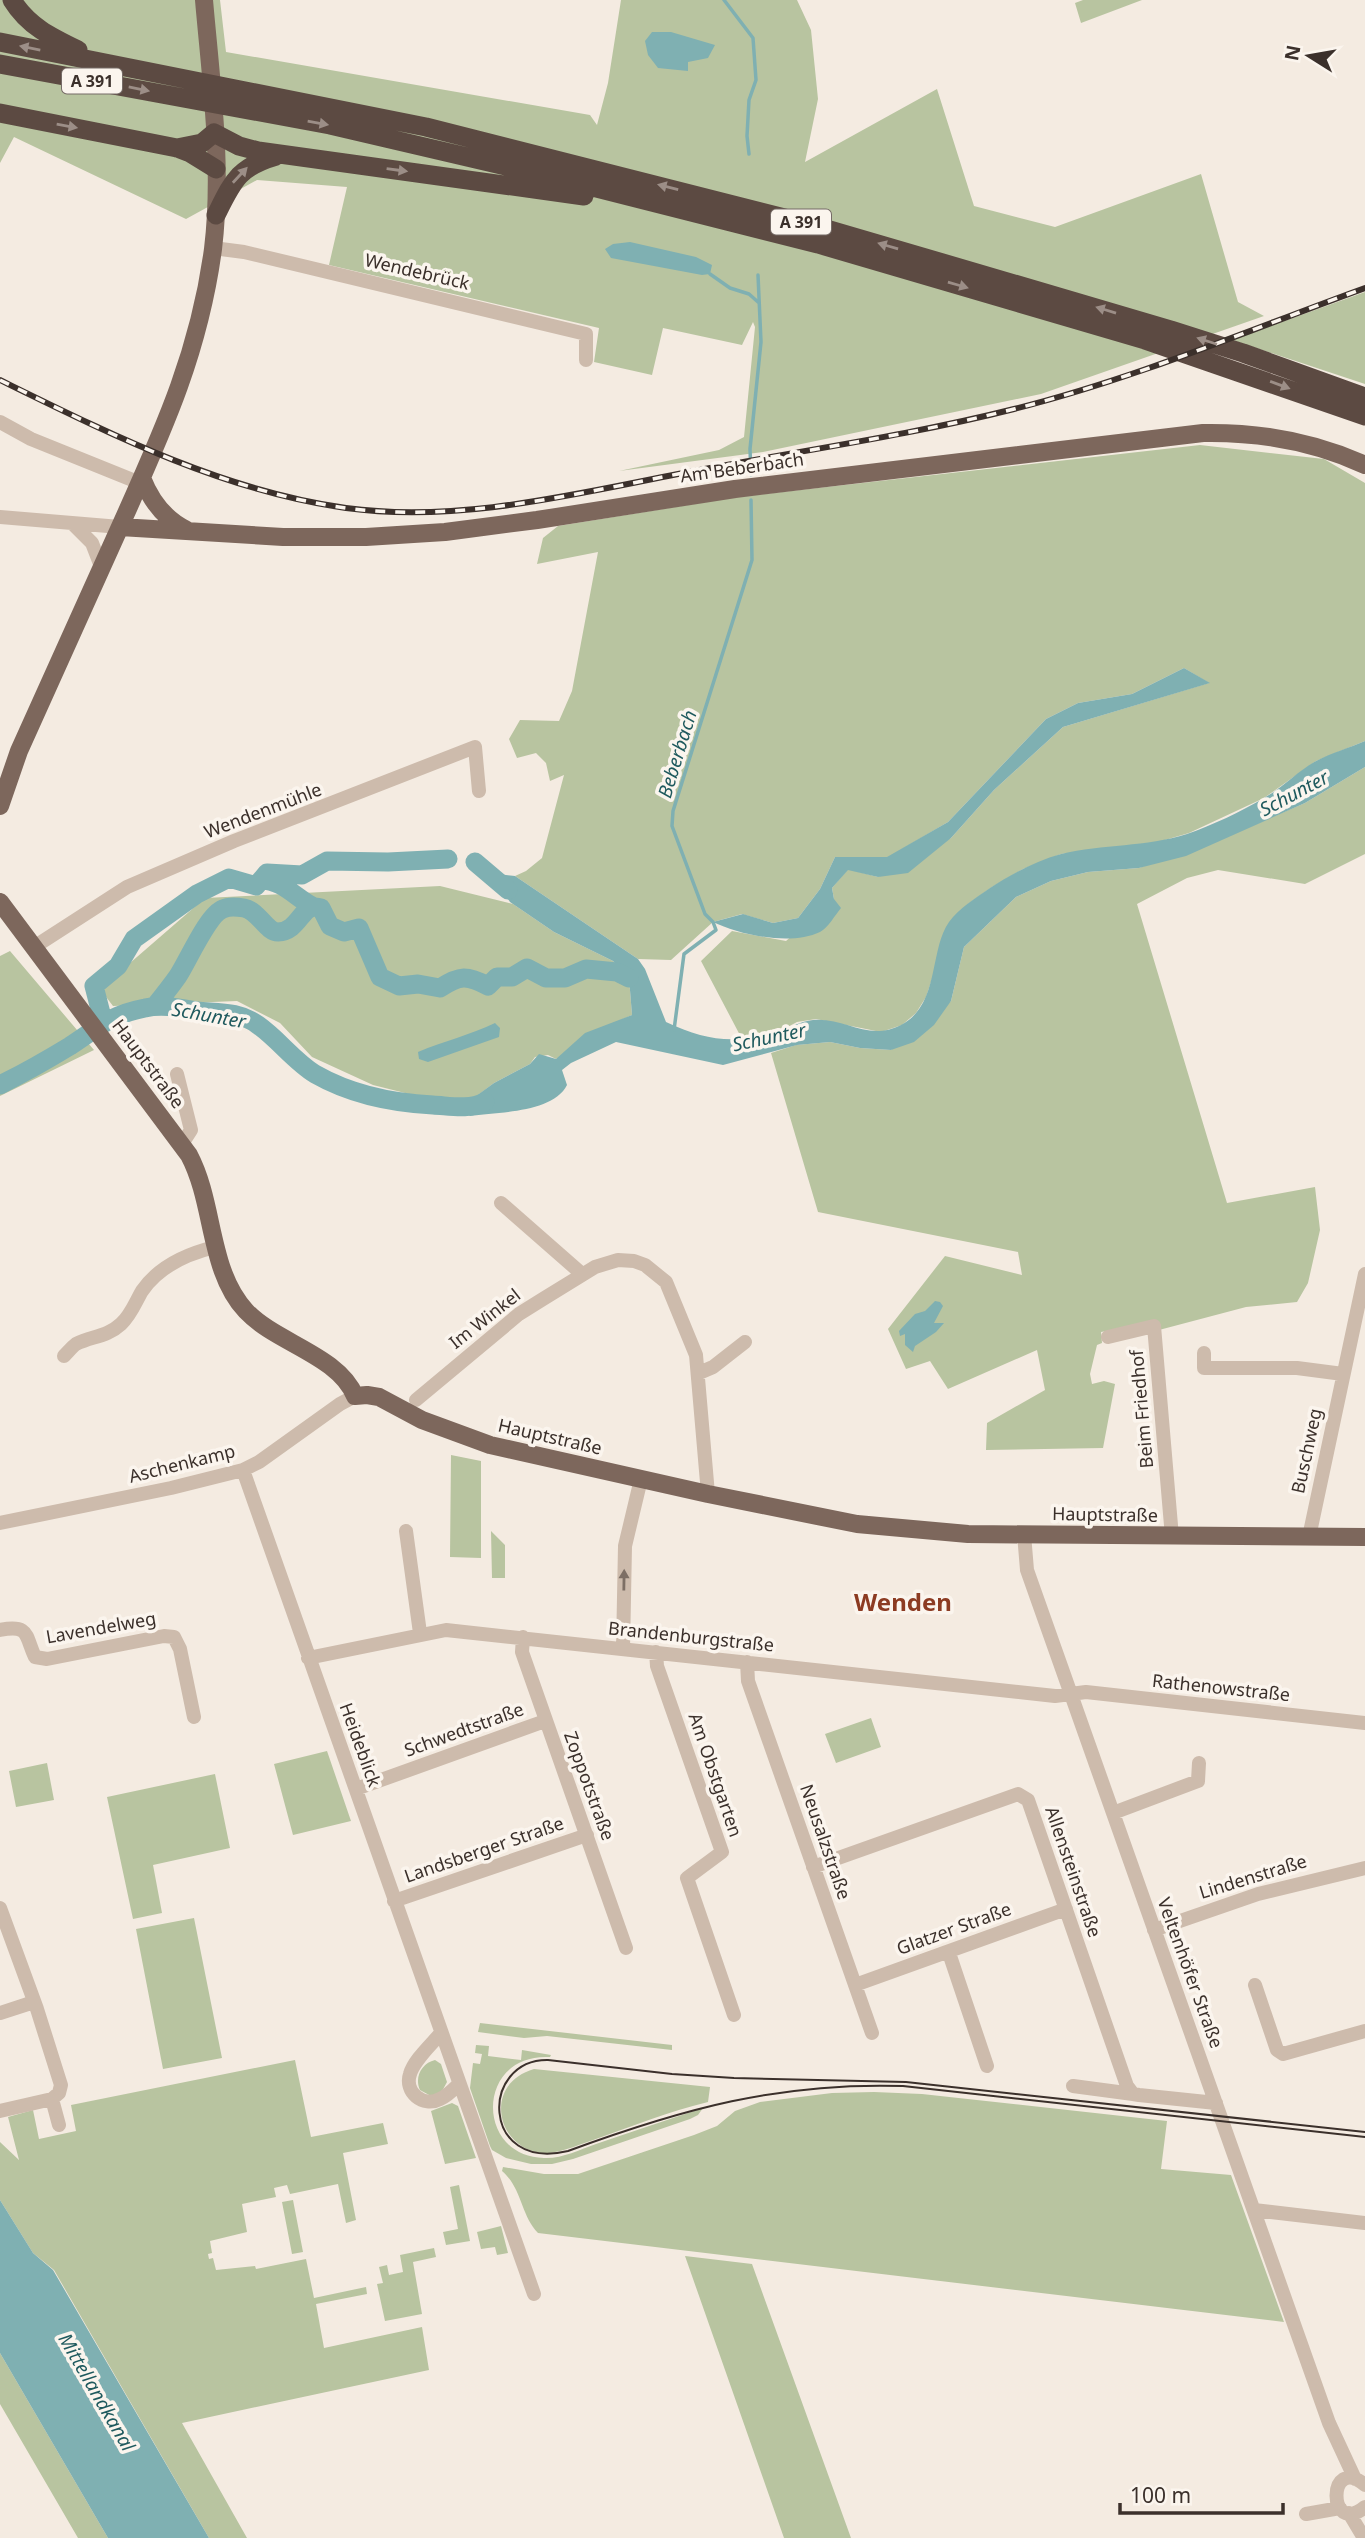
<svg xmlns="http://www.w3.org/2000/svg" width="1365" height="2538" font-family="'Noto Sans',sans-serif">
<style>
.green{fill:#b8c4a0}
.water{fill:#7fb0b2}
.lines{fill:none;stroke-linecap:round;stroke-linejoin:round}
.stream{stroke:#7fb0b2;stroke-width:3.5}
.river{stroke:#7fb0b2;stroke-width:19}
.minor{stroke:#cdbbac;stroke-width:14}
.major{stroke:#7d675c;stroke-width:18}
.highway{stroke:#5c4a42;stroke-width:19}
.tram{stroke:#3b302b;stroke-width:2}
.rail-casing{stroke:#3b302b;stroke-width:6}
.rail{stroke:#fbf5ee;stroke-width:3.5;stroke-dasharray:10;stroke-linecap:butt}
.oneway{fill:#9c8e87}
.oneway2{fill:#7d6f65}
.labels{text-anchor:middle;stroke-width:7;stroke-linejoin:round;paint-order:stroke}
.shield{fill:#fbf5ee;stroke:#756b66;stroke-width:2}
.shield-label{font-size:16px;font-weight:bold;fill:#3b302b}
.street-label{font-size:18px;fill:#3b302b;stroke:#fbf5ee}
.water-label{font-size:19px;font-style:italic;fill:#1f5a5e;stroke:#fbf5ee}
.district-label{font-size:24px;font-weight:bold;fill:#8c3b22;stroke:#fbf5ee}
</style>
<rect width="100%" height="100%" fill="#f4ebe1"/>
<path class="green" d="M0 0H220L226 52 590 115 597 125 608 83 621 0H797L811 30 818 99 805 162 937 89 974 206 1055 227 1201 174 1238 302 1264 316 1041 394 763 452 619 471 719 450 744 437 755 327 753 322 742 345 663 328 652 375 594 362 599 328 329 265 347 187 257 180 186 219 14 137 0 163Z
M1083 0H1142L1081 23 1075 3Z
M1365 292V384L1232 340Z
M1200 445 1324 459 1365 483V741L1316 761 1264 798 1189 833 1158 842 1061 854 1023 869 992 887 968 904 941 945 934 973 926 997 916 1013 902 1025 881 1032 816 1019 797 1022 780 1031 742 1039 701 961 732 931 786 941 834 899 832 888 848 869 878 877 951 838 994 790 1063 727 1209 683 1184 668 1132 694 1078 703 1046 719 948 822 887 858 835 857 820 889 798 918 773 923 742 914 713 922 671 960 638 959 515 876 526 871 542 858 564 775 550 781 546 763 536 753 517 758 509 739 520 720 559 721 572 691 598 552 537 564 543 538 558 526 737 497Z
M1365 767V854L1305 884 1218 870 1187 878 1137 904 1227 1203 1315 1187 1320 1230 1308 1283 1297 1302 1246 1307 1159 1330 1157 1322 1101 1332 1102 1343 1097 1345 1090 1374 1092 1384 1104 1381 1115 1384 1103 1448 986 1450 987 1423 1045 1390 1037 1350 948 1389 930 1361 906 1369 888 1329 945 1256 1022 1275 1018 1252 818 1212 771 1053 796 1045 830 1042 860 1048 891 1050 951 1001 964 947 1016 897 1051 881 1088 872 1139 868 1247 828 1305 803Z
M440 886 513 904 554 932 613 961 629 978 632 1015 612 1024 556 1059 548 1055 535 1057 530 1064 494 1083 462 1107 470 1116 413 1095 373 1085 312 1057 280 1023 237 1001 113 1006 100 989 205 898Z
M10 951 94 1050 0 1096V956Z
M451 1455 481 1461V1558L450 1557Z
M491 1531 505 1545V1578H492Z
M871 1718 881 1747 836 1763 825 1734Z
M327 1751 351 1821 293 1835 274 1764Z
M47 1763 54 1800 16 1807 9 1771Z
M215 1774 230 1848 153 1865 162 1913 133 1919 107 1797Z
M194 1918 222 2058 163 2069 136 1929Z
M480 2023 672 2045V2050L547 2036 524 2038 478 2032Z
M476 2045 489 2046 488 2056 521 2060 522 2050 551 2055 550 2057C475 2053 475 2157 544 2158 561 2159 579 2150 596 2144 631 2132 667 2120 703 2108L698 2115 690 2119 573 2159 552 2164H531L506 2158 492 2150 490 2146 470 2088 473 2063 480 2064 482 2054 475 2053Z
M295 2060 311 2137 383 2123 388 2144 343 2153 356 2220 346 2223 338 2184 290 2194 287 2185 274 2188 276 2197 242 2204 247 2232 210 2241 212 2253 208 2254 209 2259 213 2258 216 2270 255 2266 256 2269 306 2259 314 2298 366 2287 367 2294 316 2304 324 2348 422 2327 429 2370 182 2423 247 2538H209L54 2270 33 2253 0 2200V2142L19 2160 8 2117 33 2110 39 2139 76 2131 71 2105Z
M435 2060 441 2064 447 2082 441 2093 431 2096 420 2090C414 2077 422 2063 435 2060Z
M534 2069 710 2087 708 2102C670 2111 633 2126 596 2139 581 2144 565 2151 549 2153 499 2156 479 2085 534 2069Z
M874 2092 922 2094 1167 2121 1161 2169 1231 2175 1284 2322 538 2233C521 2216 522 2188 502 2171L503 2167 544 2174H578L694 2135 717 2126 735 2111 760 2102 832 2093Z
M452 2103 458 2106 476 2158 445 2164 431 2111Z
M459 2185 470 2241 446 2245 443 2232 458 2229 450 2187Z
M293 2200 303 2252 292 2254 282 2202Z
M501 2226 508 2253 497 2255 495 2247 481 2249 477 2232Z
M434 2248 436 2257 413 2262 422 2314 385 2321 377 2284 383 2283 379 2267 387 2265 389 2275 403 2272 400 2255Z
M685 2256 752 2264 851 2538H784Z
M0 2353 108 2538H78L0 2404Z"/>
<path class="water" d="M652 32H671L715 45 708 58 688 62V71L658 68 648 55 645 41Z
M630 242 696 257 712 265 710 274 702 275 611 258 605 249 613 244Z
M1184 668 1210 683 1063 727 994 790 951 838 908 873 878 877 848 870 832 888 834 899 841 908C835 915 828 928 820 932 791 946 740 935 713 922L743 914 773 923 798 918 820 889 835 857H887L948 822 1046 719 1078 703 1132 694Z
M1365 741V767L1305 803 1186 856 1139 868 1088 872 1051 881 1016 897 964 947 951 1001 934 1025 914 1042 891 1050 860 1048 830 1042 797 1045 723 1065 616 1042 571 1063 562 1070 567 1085C553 1113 498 1112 470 1116L461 1107 494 1083 530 1064 539 1054 556 1059 585 1033 632 1015 629 978 613 961 554 932 510 902 490 873 515 876 638 959 645 969 666 1022C707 1041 735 1045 779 1031 791 1028 800 1021 813 1020 845 1017 868 1042 901 1025 940 1005 929 950 949 922 959 908 976 898 990 888 1011 874 1036 861 1061 854 1103 844 1146 847 1187 834 1213 825 1240 812 1264 798 1282 788 1298 771 1316 761 1331 753 1349 748 1365 741Z
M495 1023 500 1028 499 1037 428 1062 419 1059 418 1052C444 1041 470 1035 495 1023Z
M935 1301 940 1302 943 1306 934 1323H944L936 1332 915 1346 913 1352 905 1345V1334L900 1336 899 1331 915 1314 925 1311Z
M0 2200 33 2253 53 2270 209 2538H108L0 2353Z"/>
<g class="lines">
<path class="stream" d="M724 0 753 38 756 80 749 100 747 136 749 154
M710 274 730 288 749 294 758 302
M751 475 750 449 761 342 758 275
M674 1030 684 954 716 930 713 922 705 914 672 826 673 811 752 560 751 500"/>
<path class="river" d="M475 862 508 890
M261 880C282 880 295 897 312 906
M155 1006C163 996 171 986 178 976 188 961 208 914 223 909 229 906 238 907 244 908 259 911 266 932 278 932 301 931 301 901 321 908L330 926 344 932 359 928 380 977 399 986 418 984 440 988C460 975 467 975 488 986L497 977H512L527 968 546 978H565L586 969 617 972 629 978
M103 1021 94 986 118 966 134 939 197 894 229 878 256 886 267 873 302 875 327 861 388 862 448 859
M0 1085C24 1073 47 1060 70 1046 98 1028 109 1015 145 1008 163 1004 180 1008 197 1011 219 1013 239 1011 258 1025 279 1040 294 1061 315 1074 350 1094 393 1103 433 1105 451 1106 468 1110 485 1102"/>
<path class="minor" d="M213 248 244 252 586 334V360
M0 422 31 439 140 483
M0 517 120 527
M72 523 92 543 102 569
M34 947 127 887 234 841 475 747 479 791
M177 1074 191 1130 182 1144
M501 1203 582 1274
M1108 1337 1154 1326 1172 1537
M1204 1353V1368H1297L1343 1374
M64 1356C68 1352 72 1347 76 1344 92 1336 107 1337 121 1324 131 1315 135 1303 142 1291 159 1266 186 1254 215 1247
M699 1373 713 1367 745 1342
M416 1400 519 1314 543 1299 595 1267 618 1260 634 1261 645 1265 666 1282 696 1355 708 1494
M243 1470 534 2294
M0 1523 171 1488 243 1470 259 1462 340 1404 355 1396
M406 1531 420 1633
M1024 1534 1027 1570 1329 2423 1355 2479
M1309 1537 1365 1274
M0 1630C30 1624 25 1636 35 1657L47 1659 164 1636 174 1637 180 1649 194 1717
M523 1637 522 1652 626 1948
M623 1649 625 1546 641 1479
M656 1652 657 1666 722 1852 687 1878 734 2015
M308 1658 446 1630 1055 1696 1086 1692 1365 1723
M747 1662 748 1681 872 2033
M356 1789 545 1721
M1113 1813 1198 1781 1199 1763
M813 1867 1018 1794 1028 1800 1127 2086 1133 2094 1139 2095 1216 2103
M394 1901 587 1835
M0 1908 37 2009 61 2085 59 2093 52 2099 0 2111
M1154 1930 1258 1894 1365 1868
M949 1953 987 2066
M855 1985 1066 1909
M1255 1985 1277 2050 1283 2054 1365 2031
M0 2013 34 2002
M440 2034C431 2045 414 2060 410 2074 404 2092 423 2108 440 2099 447 2096 453 2090 458 2085
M1073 2086 1133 2094
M52 2099 59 2125
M1254 2210 1365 2223
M1365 2485C1327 2453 1327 2538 1365 2507
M1349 2513 1364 2538
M1306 2514 1340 2508"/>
<path class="major" d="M142 478C151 501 164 519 187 530
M120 527 283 537H366L445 532 537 520 735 489 1203 433C1260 432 1313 441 1365 465
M0 806 19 751C53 677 86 603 119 529 162 433 199 354 213 249 223 167 211 81 204 0
M0 902 189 1155C215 1204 208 1270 246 1311 276 1343 338 1355 355 1396L367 1395 379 1397 422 1420 490 1445 708 1494 857 1524 968 1534 1365 1537"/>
<path class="highway" d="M12 0C28 26 51 37 78 50
M0 42 426 127 820 227 1171 330 1243 353 1365 397
M0 64 330 125 549 176 818 244 1145 340 1365 416
M0 113 177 148 190 153 216 169
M177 148 202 143 214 133 239 146 258 151 584 196
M216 215C233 181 238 167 276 156"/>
<path class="tram" d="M1365 2132 906 2082 734 2078 672 2074 548 2060C480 2059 480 2172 568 2151 682 2109 779 2082 903 2086L1365 2137"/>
<defs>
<path id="rail" d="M0 380C110 434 223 491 346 508 457 523 570 495 678 474 790 452 903 437 1014 409 1134 379 1249 330 1365 288"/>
</defs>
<use href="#rail" class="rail-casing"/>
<use href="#rail" class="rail"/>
</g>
<defs><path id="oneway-solid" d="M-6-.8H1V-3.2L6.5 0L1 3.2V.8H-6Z" transform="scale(1.75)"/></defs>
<g class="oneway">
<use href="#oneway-solid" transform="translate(30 48) rotate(-169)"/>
<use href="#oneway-solid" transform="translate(139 89) rotate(11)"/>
<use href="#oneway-solid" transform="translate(318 123) rotate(10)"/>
<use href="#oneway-solid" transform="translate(67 126) rotate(10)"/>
<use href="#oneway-solid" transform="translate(397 170) rotate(8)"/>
<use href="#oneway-solid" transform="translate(240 175) rotate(-47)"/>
<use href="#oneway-solid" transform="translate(668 187) rotate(-166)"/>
<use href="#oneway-solid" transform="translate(888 246) rotate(-164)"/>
<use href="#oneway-solid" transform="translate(958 285) rotate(16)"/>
<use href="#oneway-solid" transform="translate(1106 310) rotate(-163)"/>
<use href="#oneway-solid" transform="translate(1207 341) rotate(-162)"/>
<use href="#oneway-solid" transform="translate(1280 385) rotate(20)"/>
</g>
<use class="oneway2" href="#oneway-solid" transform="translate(624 1580) rotate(-89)"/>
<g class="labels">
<g class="shield">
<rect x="62" y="68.5" width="60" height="25" rx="5"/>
<rect x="771" y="209.5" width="60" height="25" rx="5"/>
</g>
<g class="shield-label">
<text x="92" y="87">A 391</text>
<text x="801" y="228">A 391</text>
</g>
<g class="street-label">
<text transform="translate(417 272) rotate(13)" y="6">Wendebrück</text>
<text transform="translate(742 468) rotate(-8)" y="6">Am Beberbach</text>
<text transform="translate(263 811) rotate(-21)" y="6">Wendenmühle</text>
<text transform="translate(148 1064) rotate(53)" y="6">Hauptstraße</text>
<text transform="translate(485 1319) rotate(-38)" y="6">Im Winkel</text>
<text transform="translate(1142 1409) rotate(-95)" y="6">Beim Friedhof</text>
<text transform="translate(550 1437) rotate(13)" y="6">Hauptstraße</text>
<text transform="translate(1307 1451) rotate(-78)" y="6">Buschweg</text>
<text transform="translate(182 1464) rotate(-14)" y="6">Aschenkamp</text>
<text transform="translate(1105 1515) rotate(1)" y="6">Hauptstraße</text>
<text transform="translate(101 1628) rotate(-10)" y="6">Lavendelweg</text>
<text transform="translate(691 1637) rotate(6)" y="6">Brandenburgstraße</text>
<text transform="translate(1221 1688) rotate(6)" y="6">Rathenowstraße</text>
<text transform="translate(464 1730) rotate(-20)" y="6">Schwedtstraße</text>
<text transform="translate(360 1745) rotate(70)" y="6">Heideblick</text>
<text transform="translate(715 1775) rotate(71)" y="6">Am Obstgarten</text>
<text transform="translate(589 1786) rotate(70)" y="6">Zoppotstraße</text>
<text transform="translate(825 1842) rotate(71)" y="6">Neusalzstraße</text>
<text transform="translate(484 1850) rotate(-19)" y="6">Landsberger Straße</text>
<text transform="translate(1073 1872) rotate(71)" y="6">Allensteinstraße</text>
<text transform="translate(1253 1877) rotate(-17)" y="6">Lindenstraße</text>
<text transform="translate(954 1929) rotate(-20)" y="6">Glatzer Straße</text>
<text transform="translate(1190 1973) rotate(70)" y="6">Veltenhöfer Straße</text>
</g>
<g class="water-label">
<text transform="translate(677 754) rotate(-73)" y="7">Beberbach</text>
<text transform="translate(1294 793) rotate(-28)" y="7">Schunter</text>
<text transform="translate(209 1015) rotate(10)" y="7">Schunter</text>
<text transform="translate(769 1037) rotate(-12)" y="7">Schunter</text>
<text transform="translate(97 2392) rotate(60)" y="7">Mittellandkanal</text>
</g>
<g class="district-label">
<text x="903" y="1611">Wenden</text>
</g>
</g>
<g transform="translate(1309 56) rotate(281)" stroke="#fbf5ee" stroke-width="5" paint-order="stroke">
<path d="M0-5L12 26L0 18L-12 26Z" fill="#3b302b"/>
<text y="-10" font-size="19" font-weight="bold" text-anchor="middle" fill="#3b302b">N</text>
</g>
<path d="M1120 2503v10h163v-10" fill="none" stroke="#3b302b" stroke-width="3.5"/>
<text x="1130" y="2503" font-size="21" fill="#3b302b" stroke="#fbf5ee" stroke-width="5" paint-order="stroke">100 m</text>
</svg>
